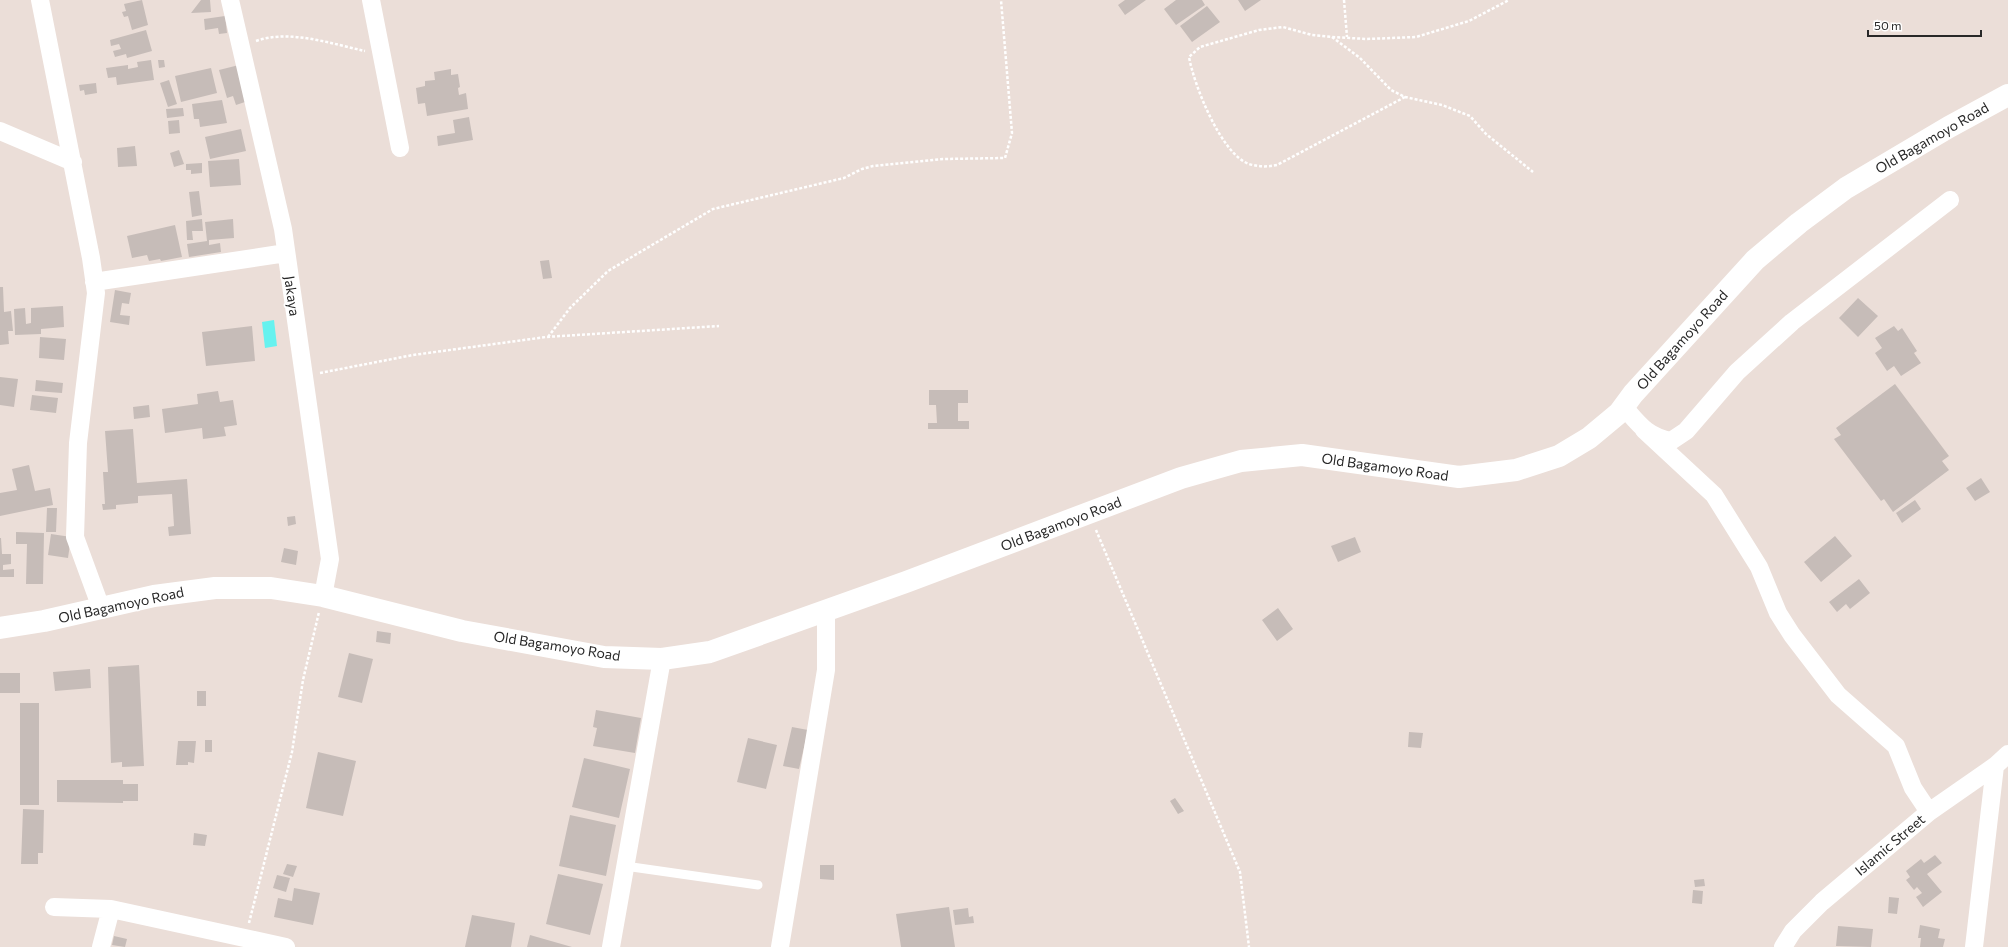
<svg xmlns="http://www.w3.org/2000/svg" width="2008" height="947" font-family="Commissioner,sans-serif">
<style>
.water{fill:#66f2ef}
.building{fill:#c6bcb8}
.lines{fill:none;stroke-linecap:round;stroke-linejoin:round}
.path{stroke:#fff;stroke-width:2.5;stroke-dasharray:3 2;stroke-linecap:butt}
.lane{stroke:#fff;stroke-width:9}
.street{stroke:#fff;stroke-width:18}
.secondary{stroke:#fff;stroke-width:22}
.labels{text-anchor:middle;stroke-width:3.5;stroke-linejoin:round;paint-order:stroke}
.street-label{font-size:14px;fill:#282828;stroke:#fff}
</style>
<rect width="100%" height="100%" fill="#ebded8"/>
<path class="water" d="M274 320 277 346 265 348 262 322Z"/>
<path class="building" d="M142 0 148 25 132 30 128 16 124 17 122 12 126 11 124 4Z
M201 0H210L211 12 191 13Z
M1125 0H1146L1125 15 1118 5Z
M1176 0H1202L1205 5 1176 25 1164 9Z
M1238 0H1261L1245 11Z
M1207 6 1220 22 1192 42 1180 26Z
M225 16 227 33 219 34 218 28 205 30 204 19Z
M146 30 152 51 127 58 126 54 115 57 113 51 121 49 119 44 111 46 110 40Z
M151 60 154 80 117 85 116 77 108 78 106 68 128 65V69L138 67 137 62Z
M158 60H164L165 67 159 68Z
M239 65 248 101 236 105 233 96 227 98 219 70Z
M211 68 217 93 181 102 175 76Z
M451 69V75L458 74 460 87 458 88 459 95 466 93 468 109 427 116 425 103 418 104 416 88 425 86V81L435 80 434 72Z
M169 80 177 104 168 107 160 83Z
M96 83 97 93 85 95 84 90 80 91 79 85Z
M222 100 227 123 200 127 199 119H194L192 104Z
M183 108 184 116 167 118 166 109Z
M469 117 473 140 438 146 437 136 455 133 453 120Z
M179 120 180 133 169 134 168 121Z
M241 129 246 151 210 159 205 137Z
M135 146 137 166 118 167 117 148Z
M179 150 184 164 174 167 170 153Z
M239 159 241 185 210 187 208 161Z
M202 163V173L191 174V170H186V164Z
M199 191 202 215 192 217 189 192Z
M202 219 203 231H192L193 240H187L186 221Z
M233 219 234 238 209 240V245L220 243 221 252 189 257 187 244 207 241 205 222Z
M175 225 182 257 161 261 160 259 149 261 147 255 132 258 127 236Z
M549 260 552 278 543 279 540 261Z
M0 287H3L4 312 11 311 13 331H8L9 344 0 345Z
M115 290 131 293 129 304 122 303 120 315 130 316 129 325 110 322Z
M1858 298 1878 316 1858 337 1839 318Z
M63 306 64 327 41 329V334L15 335 14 309 25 308 26 324 31 323V308Z
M252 326 255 361 206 366 202 332Z
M1894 326 1898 331 1902 328 1917 351 1914 353 1921 363 1901 376 1894 366 1887 371 1875 353 1882 348 1875 338Z
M40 337 66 339 64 360 39 358Z
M0 377 18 379 14 407 0 405Z
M36 380 63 383 62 393 35 391Z
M1895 384 1949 456 1942 461 1949 470 1893 512 1884 499 1881 501 1834 439 1841 435 1836 428Z
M929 390H968V403H958V421H969V429H928V423H937L936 405H929Z
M218 391 220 402 233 400 237 425 224 427 226 436 203 439 202 428 165 433 162 409 198 404 197 394Z
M32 395 58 398 56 413 30 410Z
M149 405 150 417 134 419 133 407Z
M133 429 137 483 187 479 191 534 169 536 168 527 174 526 172 494 138 496V503L116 505V509L103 510 102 504H105L103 472H108L105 431Z
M29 465 35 491 50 488 53 505 0 516V493L17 490 12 469Z
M1981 478 1990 492 1975 501 1966 488Z
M1915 500 1921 509 1902 523 1896 513Z
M47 508H57L56 532H46Z
M295 516 296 524 288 526 287 517Z
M16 532 44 533 43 584H26L27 544H16Z
M51 534 71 537 68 558 48 555Z
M1835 536 1852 556 1821 582 1804 562Z
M1355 537 1361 552 1338 562 1331 546Z
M0 538H1L2 554H11V564L3 565V570L14 569V577H0Z
M284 548 298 551 296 565 281 562Z
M1859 579 1870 593 1850 609 1846 604 1837 612 1829 602Z
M1278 608 1293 629 1277 641 1262 620Z
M377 631 391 633 390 644 376 642Z
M349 653 373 659 362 703 338 697Z
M139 665 144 766 122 767V762L111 763 108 667Z
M90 669 91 688 55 691 53 672Z
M0 673H20V693H0Z
M197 691H206V706H197Z
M20 703H39V805H20Z
M596 710 641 718 635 753 593 746 597 728 593 727Z
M792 727 808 730 799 769 783 766Z
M1409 732 1423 733 1421 748 1408 747Z
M748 738 777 745 766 789 737 782Z
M205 740H212V752H205Z
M178 741H196L194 763 188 762V765H176Z
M318 752 356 761 343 816 306 808Z
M584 758 630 769 619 818 572 807Z
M57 780H123V784H138V801H123V803L57 802Z
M1175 798 1184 811 1178 814 1170 801Z
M23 809 44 810 43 853H38V864H21Z
M570 815 616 825 606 876 559 866Z
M194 833 207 835 205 846 193 845Z
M1935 855 1942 863 1927 874 1942 892 1923 907 1916 897 1922 893 1917 887 1914 890 1906 880 1910 877 1906 871 1921 859 1924 863Z
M287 864 297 866 293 877 283 874Z
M820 865H834V880L820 879Z
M558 874 603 884 590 935 546 924Z
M277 875 290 878 286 892 273 888Z
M1704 879 1705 886 1695 887 1694 880Z
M294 888 320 893 313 925 274 917 278 898 292 901Z
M1693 890 1703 891 1702 904 1692 903Z
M1889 897 1899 898 1897 914 1888 913Z
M949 907 955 947H901L896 914Z
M968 908 969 917 973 916 974 923 955 925 953 910Z
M472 915 515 923 511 947H465Z
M1920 925 1940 929 1938 938 1945 939 1943 947H1920L1921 938H1918Z
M1838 926 1873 929 1871 947 1836 946Z
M530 935 572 947H527Z
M114 936 127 939 125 947 112 945Z"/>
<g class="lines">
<path class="path" d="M1344 0 1347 37
M1332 37 1360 58 1391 90 1405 97 1442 105 1470 116 1486 134 1533 172
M256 41C290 29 332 44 365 51
M1405 97 1277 165C1267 167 1259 167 1249 164 1221 154 1194 85 1189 57L1200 47 1259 30 1283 27 1312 35 1332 37 1367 39 1416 37 1469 21 1509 0
M548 337 570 308 608 271 713 209 844 178 862 169 873 166 943 159 1005 158 1012 133 1001 0
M320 373 413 355 546 337 719 326
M1096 530 1240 872 1249 947
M249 923 292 752 303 680 319 612"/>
<path class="lane" d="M625 866 758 885"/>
<path class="street" d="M40 0 91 258 96 293 78 443 75 537 101 608
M230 0 283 229 330 559 323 596
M371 0 400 148
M0 131 73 162
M94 282 286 253
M1623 406C1639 424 1646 436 1671 441L1686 431 1737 372 1792 322 1950 200
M1644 430 1714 495 1759 567 1778 613 1792 635 1838 695 1896 746 1913 788 1929 812
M54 907 111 909 286 947
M101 947 111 909
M611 947 662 659
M780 947 826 670V611
M1783 947 1793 931 1822 902 1929 812 1995 766 2008 754
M1974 947 1995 766"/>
<path class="secondary" d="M0 628 44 621 154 596 215 588H271L323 596 462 631 604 657 662 659 710 652 906 582 1181 478 1241 461 1302 455 1459 477 1516 470 1559 456 1589 438 1619 413 1633 394 1755 260 1799 223 1846 188 1949 127 2008 95"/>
</g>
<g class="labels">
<g class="street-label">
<text transform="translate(1932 138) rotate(-30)" y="5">Old Bagamoyo Road</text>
<text transform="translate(292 296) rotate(82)" y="5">Jakaya</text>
<text transform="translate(1682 340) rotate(-48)" y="5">Old Bagamoyo Road</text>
<text transform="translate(1385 467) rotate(8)" y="5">Old Bagamoyo Road</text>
<text transform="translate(1061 524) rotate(-21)" y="5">Old Bagamoyo Road</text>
<text transform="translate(121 605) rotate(-12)" y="5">Old Bagamoyo Road</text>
<text transform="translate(557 646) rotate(9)" y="5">Old Bagamoyo Road</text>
<text transform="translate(1890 845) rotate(-40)" y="5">Islamic Street</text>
</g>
</g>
<path d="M1868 30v6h113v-6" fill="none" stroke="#282828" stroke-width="2"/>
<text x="1874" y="30" font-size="12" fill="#282828" stroke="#ffffff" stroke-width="3" paint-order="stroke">50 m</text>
</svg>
